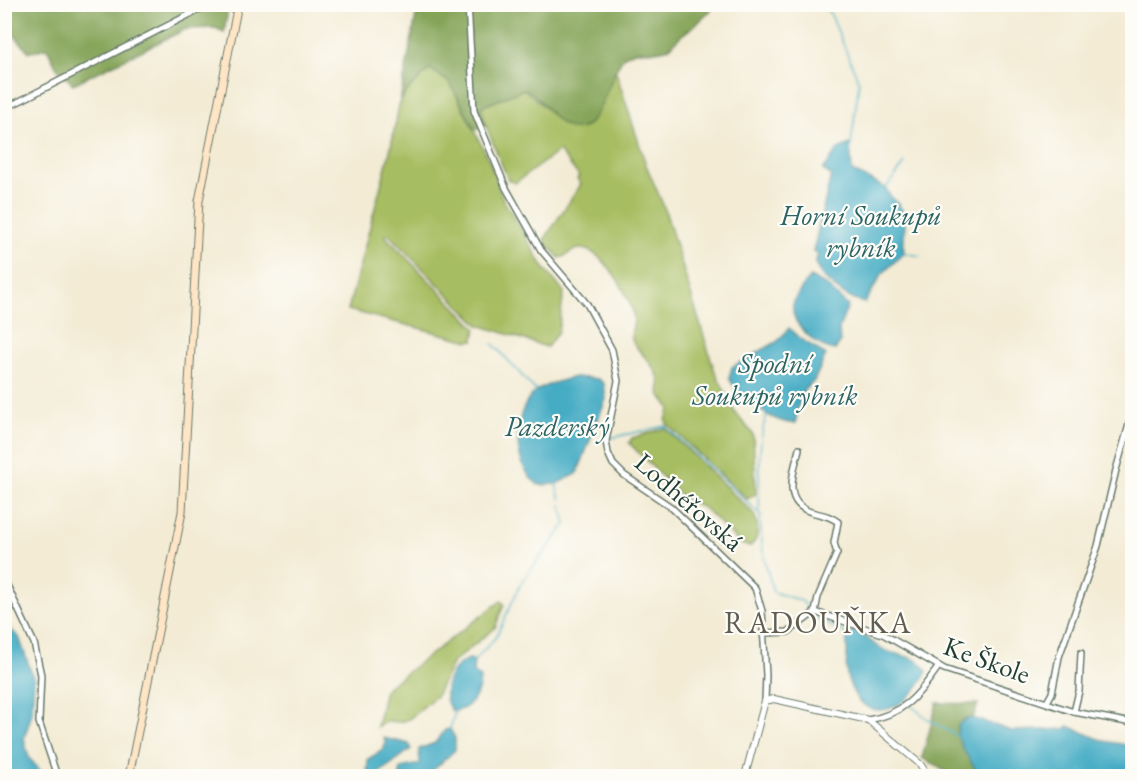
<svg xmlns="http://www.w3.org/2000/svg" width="1137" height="781" font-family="'EB Garamond',serif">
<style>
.green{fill:#a7bd62;stroke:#637d4b;stroke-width:1.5}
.forest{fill:#85a458;stroke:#527046;stroke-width:1.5}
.water{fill:#44acc4;stroke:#32747c;stroke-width:1.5}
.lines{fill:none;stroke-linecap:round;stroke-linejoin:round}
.stream{stroke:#44acc4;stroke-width:1.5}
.minor-casing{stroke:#697a6c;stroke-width:8}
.tertiary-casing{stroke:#697a6c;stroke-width:8}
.secondary-casing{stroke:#697a6c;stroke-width:9}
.minor{stroke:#fff;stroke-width:5}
.tertiary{stroke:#fff;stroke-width:6}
.secondary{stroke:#fee5c5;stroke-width:7}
.labels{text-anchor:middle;stroke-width:4.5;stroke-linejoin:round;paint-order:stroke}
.street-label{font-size:27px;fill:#1f3d34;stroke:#fdfcf7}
.water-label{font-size:28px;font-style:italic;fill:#2c6466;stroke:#fdfcf7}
.quarter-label{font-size:30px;letter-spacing:1.5px;fill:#615e51;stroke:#fdfcf7}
</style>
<rect width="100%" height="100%" fill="#fdfcf7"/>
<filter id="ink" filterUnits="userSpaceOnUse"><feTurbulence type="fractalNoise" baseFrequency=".0167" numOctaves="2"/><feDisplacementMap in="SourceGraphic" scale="12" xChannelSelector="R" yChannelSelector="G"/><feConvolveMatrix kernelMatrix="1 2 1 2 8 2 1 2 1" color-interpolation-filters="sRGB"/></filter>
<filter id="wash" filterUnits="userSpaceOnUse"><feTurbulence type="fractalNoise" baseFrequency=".008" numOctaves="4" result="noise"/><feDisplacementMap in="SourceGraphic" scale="24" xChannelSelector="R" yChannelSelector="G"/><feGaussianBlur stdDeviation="1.35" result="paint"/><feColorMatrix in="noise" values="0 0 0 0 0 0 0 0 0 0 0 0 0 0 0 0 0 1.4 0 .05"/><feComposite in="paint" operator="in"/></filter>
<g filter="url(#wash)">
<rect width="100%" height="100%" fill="#f3ebd4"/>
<path class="green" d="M430 69 450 83 489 160 503 199 544 268 564 292 558 332 547 347 479 325 388 234 385 236 476 328 474 340 469 341 348 310 390 151 399 106 405 93Z
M615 69 646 165 664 207 714 369 734 411 753 434 756 494 747 499 667 424 666 420 670 408 659 393C664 370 644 360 633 342 629 334 634 327 634 319 632 298 604 249 580 249 571 249 567 257 559 258L544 240 581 184 577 179 579 176 559 151 515 183 508 180 480 111 481 107 524 89 565 125 583 128 590 123Z
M665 428 754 514C758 526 761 539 749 547L740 543 705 509 681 496 629 443 632 438Z
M501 601 504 604 495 628 453 662 436 696 409 719 400 722 387 721 377 727 385 689Z"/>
<path class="forest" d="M4 5H229L224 33 216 28 186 29 73 84 58 70 47 48 29 52 5 25Z
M418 5H715C705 18 695 25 682 35 677 39 673 45 668 48 655 55 637 45 624 57 609 72 600 134 574 129 552 125 543 96 524 89L481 107 486 126 475 130 450 83 430 69 405 93 399 106Z
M937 703 978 704 973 718 964 719 971 760 979 776H953L922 758Z"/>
<path class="water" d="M850 144 852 171 886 188C889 199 902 203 904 215 907 228 902 240 904 253L882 274 865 303C847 300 821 280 815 263L818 255 813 251 831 175 823 170 838 149Z
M810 277 827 286 848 306 839 328 840 343 835 350C818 348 790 325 793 305 794 297 805 284 810 277Z
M789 328 801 339 826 355 814 381 804 390 797 409 796 423C774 425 738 397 729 378L732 367 778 341Z
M575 377 598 379 604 384 606 399 577 474 556 484 539 485C512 468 511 413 535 392 545 384 563 380 575 377Z
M5 625 19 637 34 680 32 713 24 739 29 758 45 776H5Z
M854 631C865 635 869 640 877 646 893 658 917 652 927 671 910 709 864 732 848 679 843 663 851 649 845 633Z
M470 659 474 661 473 672 480 677C480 694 470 711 452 711 438 694 449 665 470 659Z
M973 718 1012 731 1065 729 1068 726 1104 741 1132 746V776H979C973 761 937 722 973 718Z
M450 729 455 738V750L427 776H400V768L420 764 419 749 435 743 445 730Z
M384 738 409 744 411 749 375 776H367L368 759 383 750 386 743Z"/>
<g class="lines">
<path class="stream" d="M823 4 831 15 859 82 850 153
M886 188 905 163
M904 253 920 256
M493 344 537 392
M768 413C755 437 759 522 763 551 765 565 770 578 773 592L802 601 810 612
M610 438 665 426 762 516
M556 484 560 499
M813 616 845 633
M474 661 496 637 522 581 566 524 561 505
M904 700 929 720 959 737
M450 729 455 712"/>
</g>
</g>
<g filter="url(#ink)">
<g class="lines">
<defs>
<path id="minor" d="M468 4 474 111 506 188 541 250 587 304 612 350 618 381 606 441 608 453 613 464 624 475 671 507 755 588 762 611 766 675 765 701
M4 109 210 4
M799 449C794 471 781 502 811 512 822 515 829 515 838 522L834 543 837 553 818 597 815 612
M4 579 34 643 41 675 39 722 57 776
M763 633 788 632 815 612 883 634 944 669 1074 712 1132 723
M1047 702 1052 693 1059 657 1098 546 1116 470 1132 414
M1074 712 1079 691 1081 653
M868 720C904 714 918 696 939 666"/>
<path id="tertiary" d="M745 776 765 701 774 699 868 720 920 764 928 776"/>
<path id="secondary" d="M129 776 182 512 199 201 238 4"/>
</defs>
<use href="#minor" class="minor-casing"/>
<use href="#tertiary" class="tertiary-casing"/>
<use href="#secondary" class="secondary-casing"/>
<use href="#minor" class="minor"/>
<use href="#tertiary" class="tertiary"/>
<use href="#secondary" class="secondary"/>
</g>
</g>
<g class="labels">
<g class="street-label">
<text transform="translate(689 502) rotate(41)" y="9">Lodhéřovská</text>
<text transform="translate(987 660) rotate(20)" y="9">Ke Škole</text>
</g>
<g class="water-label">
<text x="861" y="225">Horní Soukupů<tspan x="861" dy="32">rybník</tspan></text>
<text x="775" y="373">Spodní<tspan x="775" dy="32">Soukupů rybník</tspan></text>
<text x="557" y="436">Pazderský</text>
</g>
<g class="quarter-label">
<text x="818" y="633">RADOUŇKA</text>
</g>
</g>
<rect width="1137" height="781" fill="none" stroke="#fdfcf7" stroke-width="24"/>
</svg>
